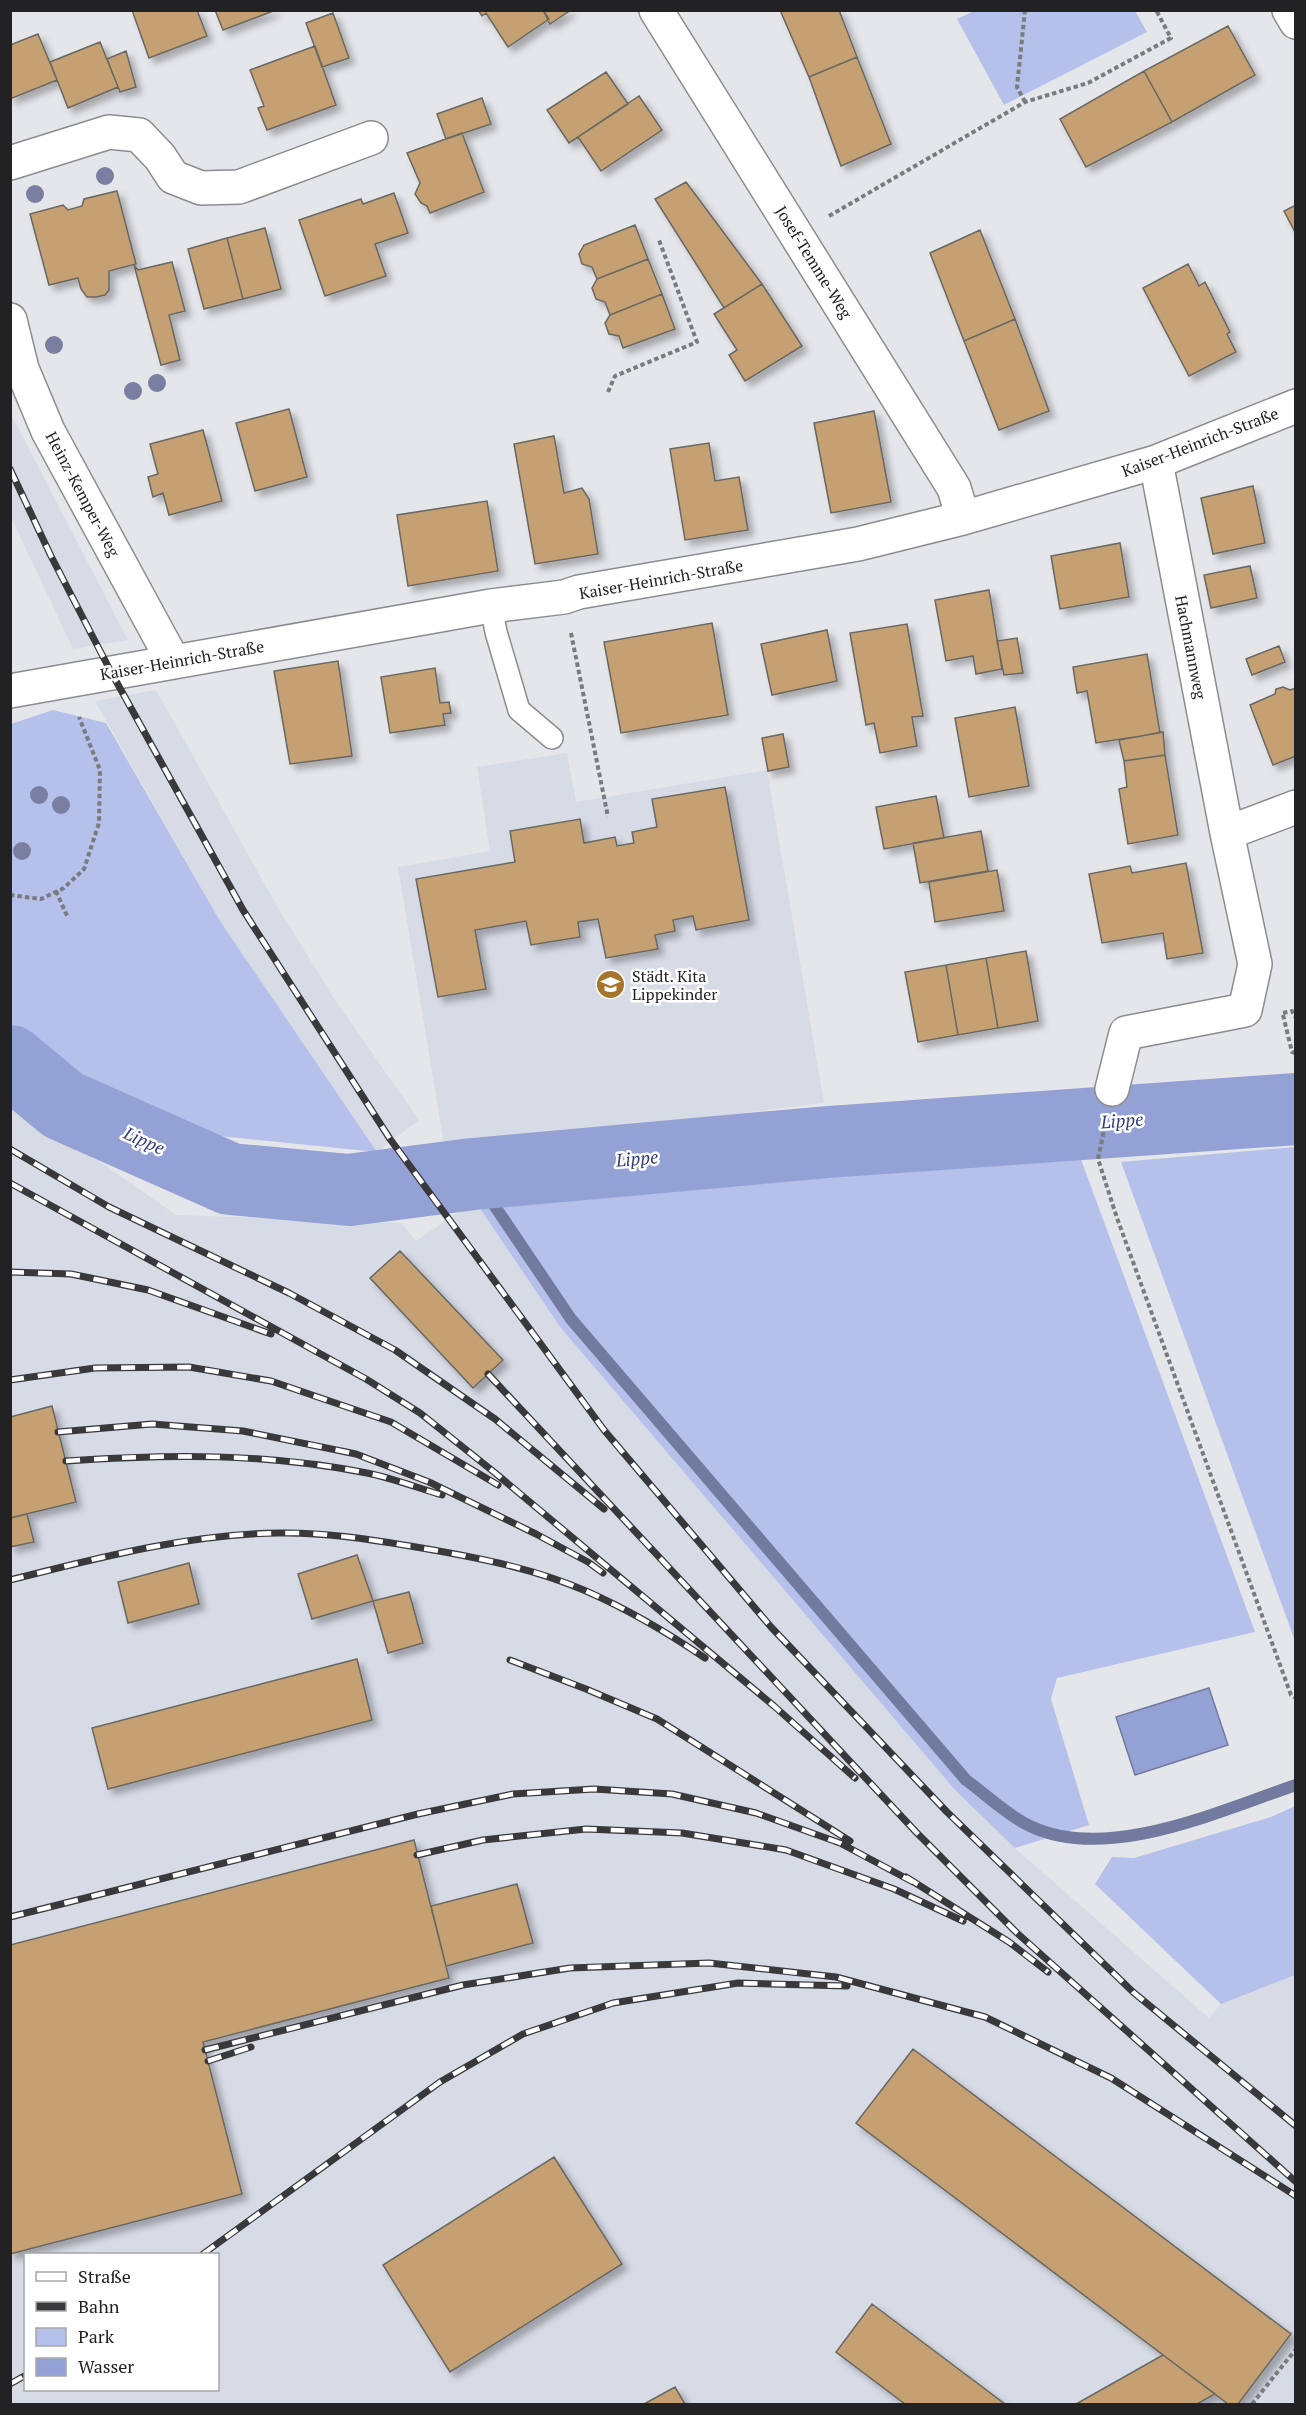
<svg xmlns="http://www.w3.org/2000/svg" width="1306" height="2415" font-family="'PT Serif',serif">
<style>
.built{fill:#d7dbe6;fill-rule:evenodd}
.green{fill:#b5c0eb}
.water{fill:#94a1d4;stroke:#727b9f;stroke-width:1.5}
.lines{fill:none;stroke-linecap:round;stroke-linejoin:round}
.stream{stroke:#727b9f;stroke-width:12}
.river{stroke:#94a1d4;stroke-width:72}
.building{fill:#c5a072;stroke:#696763;stroke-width:1.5;filter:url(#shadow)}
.lane-casing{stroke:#8b8c90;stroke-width:24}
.street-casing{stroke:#8b8c90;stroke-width:36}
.path{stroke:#7a7b7d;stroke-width:4;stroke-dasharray:4.5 3;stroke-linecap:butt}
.lane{stroke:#fff;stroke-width:21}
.street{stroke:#fff;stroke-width:33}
.rail-casing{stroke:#39393b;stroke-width:7}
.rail{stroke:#fff;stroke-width:4.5;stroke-dasharray:14;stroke-linecap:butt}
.tree{fill:#7a7fa1}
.labels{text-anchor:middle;stroke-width:5;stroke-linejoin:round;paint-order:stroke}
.street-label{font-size:16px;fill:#222224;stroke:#fff}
.poi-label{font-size:16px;fill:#222224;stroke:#fff;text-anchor:start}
.water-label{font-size:18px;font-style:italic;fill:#333d7b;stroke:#fff}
</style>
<defs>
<filter id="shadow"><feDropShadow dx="5.5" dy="5.5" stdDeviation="3" flood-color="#0004"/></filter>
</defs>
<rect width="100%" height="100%" fill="#e5e6ea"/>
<path class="built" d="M11 414 128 640 73 649 11 517Z
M156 690 277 906 335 1000 419 1120 377 1152 220 921 95 701Z
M567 753 576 802 767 770 824 1103 445 1150 398 867 490 851 477 767Z
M10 1099 176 1215 401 1223 416 1241 475 1201 560 1327 956 1791 1015 1848 1209 2018 1221 2004 1295 1975V2404H11ZM26 2254H218V2390H26Z"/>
<path class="green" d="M974 11H1135L1147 32 1004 105 957 19Z
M53 710 106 723 220 921 377 1152 219 1136 109 1106 33 1051 11 1032V724Z
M1295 1147H1296L1295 1641 1121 1162Z
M1079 1154 1255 1632 1057 1678 1051 1699 1089 1825 1015 1848 956 1791 560 1327 475 1201 531 1190Z
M1295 1806V1975L1221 2004 1095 1884 1112 1857 1134 1858 1271 1817Z"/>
<path class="water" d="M1209 1688 1228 1745 1135 1775 1116 1717Z"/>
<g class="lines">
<path class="stream" d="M473 1174 571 1319 966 1780C984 1793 1011 1818 1030 1826 1107 1863 1219 1811 1296 1785"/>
<path class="river" d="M10 1061 63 1105 230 1179 349 1190 473 1174 828 1142 1296 1109"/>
</g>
<path class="building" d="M132 10H197L207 36 149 58Z
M215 10H276L223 30Z
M478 10H543L549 19 508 47 486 13 482 16Z
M543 10H571L550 24Z
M780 10H839L857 57 809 77Z
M333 13 349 58 322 67 306 23Z
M1228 26 1255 75 1172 122 1144 71Z
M38 34 57 80 10 99V45Z
M100 42 118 87 68 108 50 62Z
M315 46 336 105 267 130 258 108 264 106 250 70Z
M126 51 136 87 120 92 107 59Z
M857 57 891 144 841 166 809 77Z
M1144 71 1172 122 1086 167 1060 119Z
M606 72 628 104 569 143 547 110Z
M639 96 662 130 601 171 578 137Z
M482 98 491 124 446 139 437 114Z
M462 133 484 192 430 213 427 206 421 203 415 194 420 183 407 153Z
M686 182 762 284 724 308 655 199Z
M117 191 136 264 109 271V290L105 295 96 297H87L81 289 78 278 49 285 30 214 63 205 68 210 82 206 84 199Z
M394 193 408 233 375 244 386 276 325 296 299 220 361 199 363 204Z
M1296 205V234L1284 211Z
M635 225 648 259 597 279 592 267 582 264 579 254 584 245Z
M265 228 281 289 243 299 227 238Z
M980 230 1015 319 964 341 930 253Z
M227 238 243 299 204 309 188 249Z
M648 259 662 294 610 315 605 302 596 299 592 288 597 279Z
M172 262 185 311 169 315 180 360 161 365 134 265 138 270Z
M1188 264 1199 286 1205 282 1230 332 1227 334 1236 352 1189 376 1143 288Z
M762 284 802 346 745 381 729 355 737 350 714 314Z
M662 294 675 329 623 348 619 336 609 334 605 323 610 315Z
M1015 319 1049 411 999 430 964 341Z
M289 409 307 477 255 491 236 423Z
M874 411 891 502 831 513 814 423Z
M203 430 222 501 169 515 163 493 153 497 148 477 158 474 150 444Z
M554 436 564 493 582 488 589 499 598 554 535 564 514 444Z
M709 443 715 481 739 477 748 530 685 540 670 449Z
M1253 486 1265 543 1213 554 1201 498Z
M487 501 498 571 408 586 397 515Z
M1120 543 1129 597 1060 609 1051 556Z
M1250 566 1257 598 1211 608 1204 575Z
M989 590 1002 669 976 674 973 656 946 661 935 600Z
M712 623 728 715 621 733 604 642Z
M907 624 923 716 912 717 917 746 880 753 874 723 866 725 850 633Z
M827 630 837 681 772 695 761 644Z
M1017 638 1023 673 1004 675 997 641Z
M1279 646 1285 662 1252 675 1246 659Z
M1147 654 1160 733 1096 743 1087 691 1077 693 1073 667Z
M338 661 352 756 290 764 274 671Z
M435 668 440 703 449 702 451 713 443 714 445 725 390 733 381 677Z
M1283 687 1290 690 1296 688V756L1273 765 1250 705 1275 694 1276 689Z
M1015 707 1029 786 969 797 955 718Z
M1163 732 1165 755 1124 761 1119 740Z
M783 734 789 767 768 771 762 738Z
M1165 755 1178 835 1128 844 1119 789 1127 787 1124 761Z
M725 787 749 920 696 930 693 916 673 920 675 931 655 935 658 949 606 958 598 919 578 922 580 937 531 945 526 921 475 930 486 989 438 997 416 879 515 862 510 831 580 819 584 843 615 837 617 846 634 843 632 832 657 827 652 799Z
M936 796 944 838 884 849 876 807Z
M981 831 988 871 920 883 913 843Z
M1186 863 1203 953 1167 959 1163 933 1102 943 1089 874 1130 866 1132 873Z
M997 870 1004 911 935 922 929 882Z
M1026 951 1038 1021 998 1028 986 958Z
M986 958 998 1028 958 1035 946 965Z
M946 965 958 1035 918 1042 905 972Z
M400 1251 503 1360 473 1388 370 1278Z
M52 1406 76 1502 10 1518V1417Z
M27 1514 34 1542 10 1547V1518Z
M357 1555 373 1601 312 1619 298 1574Z
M189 1563 199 1604 128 1623 118 1582Z
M409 1592 423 1643 388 1653 373 1601Z
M357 1659 372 1720 108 1789 92 1728Z
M414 1840 449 1978 203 2042 242 2194 10 2254V1945Z
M517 1884 533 1943 446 1966 431 1906Z
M913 2049 1291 2334 1238 2404H1228L856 2123Z
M554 2157 622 2264 450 2372 383 2265Z
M872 2304 1005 2404H905L836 2352Z
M1163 2355 1215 2394 1197 2404H1076Z
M675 2387 685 2404H644Z"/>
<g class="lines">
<defs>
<path id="lane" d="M491 606 496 632 519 710 552 738"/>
<path id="street" d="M656 10 954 488 963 518
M1289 10 1296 22
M10 163 109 132 139 135 160 157 173 177 201 188 239 187 371 138
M10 320 22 369 48 431 173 661
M10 691 491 606 564 597 579 592 858 544 963 518 1156 462 1296 406
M1227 833 1296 807
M1112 1089 1126 1033 1245 1010 1255 964 1227 833 1156 462"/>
</defs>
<use href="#lane" class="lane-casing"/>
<use href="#street" class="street-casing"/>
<path class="path" d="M1025 102 1017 87 1025 10
M829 216 1025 102 1088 83 1171 38 1156 10
M608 392 615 376 697 342 659 240
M571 633 608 817
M56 891 68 918
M10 895 41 899 64 888 84 869 99 823 100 770 79 717
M1283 1013 1292 1011 1296 1018
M1283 1015 1292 1052 1296 1053
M1105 1125 1098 1159 1117 1218 1291 1695 1296 1698
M1252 2404 1296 2349"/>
<use href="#lane" class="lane"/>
<use href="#street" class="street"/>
<defs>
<path id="rail" d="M10 469 51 556 111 672 243 910 390 1139 604 1430 771 1627 947 1812 1133 1992 1296 2126
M10 1149 109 1207 289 1293 395 1350 495 1419 604 1509
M10 1183 366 1379 420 1413 494 1472 774 1706 855 1778
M10 1272 71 1274 148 1290 271 1334
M488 1374 916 1832 1017 1933 1296 2182
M10 1380 95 1368 189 1367 271 1381 391 1422 498 1485
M58 1432 152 1424 243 1431 356 1454 429 1482 536 1534 588 1562 603 1573
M66 1461C170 1454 264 1453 367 1473 392 1478 418 1488 442 1495
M10 1580C98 1558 188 1534 279 1533 322 1532 367 1539 410 1546 469 1556 531 1567 586 1591 627 1609 668 1633 705 1658
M510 1660 586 1689 657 1719 850 1841
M417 1855 483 1840 586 1829 682 1833 786 1850 894 1889 963 1921
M906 1877 1009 1942 1048 1972
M10 1917 418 1814 513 1794 594 1789 672 1794 756 1813 840 1843 913 1882
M205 2050 463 1985 570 1968 709 1963 836 1977 985 2017 1111 2078 1296 2196
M208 2061 251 2047
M203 2254 440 2082 523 2034 613 2003 738 1983 847 1986
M10 2384 26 2375"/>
</defs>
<use href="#rail" class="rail-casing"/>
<use href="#rail" class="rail"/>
</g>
<g class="tree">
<circle cx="105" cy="176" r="9"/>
<circle cx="35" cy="194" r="9"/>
<circle cx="54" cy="345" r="9"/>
<circle cx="157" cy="383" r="9"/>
<circle cx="133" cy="391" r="9"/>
<circle cx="39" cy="795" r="9"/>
<circle cx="61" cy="805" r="9"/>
<circle cx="22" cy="851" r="9"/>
</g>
<defs>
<symbol id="school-disc" viewBox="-11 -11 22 22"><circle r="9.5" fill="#a6742b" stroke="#fff"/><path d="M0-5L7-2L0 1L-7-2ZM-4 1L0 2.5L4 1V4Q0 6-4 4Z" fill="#fff"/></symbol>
</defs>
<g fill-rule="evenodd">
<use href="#school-disc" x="594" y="968" width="33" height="33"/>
</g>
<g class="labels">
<g class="street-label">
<text transform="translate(814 262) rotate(58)" y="6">Josef-Temme-Weg</text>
<text transform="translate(1200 442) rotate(-21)" y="6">Kaiser-Heinrich-Straße</text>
<text transform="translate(83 494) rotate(62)" y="6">Heinz-Kemper-Weg</text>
<text transform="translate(661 579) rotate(-10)" y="6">Kaiser-Heinrich-Straße</text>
<text transform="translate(1191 647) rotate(79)" y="6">Hachmannweg</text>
<text transform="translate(182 660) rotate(-10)" y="6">Kaiser-Heinrich-Straße</text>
</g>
<g class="poi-label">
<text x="632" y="982">Städt. Kita<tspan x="632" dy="18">Lippekinder</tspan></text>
</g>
<g class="water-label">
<text transform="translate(1122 1121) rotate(-4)" y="6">Lippe</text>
<text transform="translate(144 1141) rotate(24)" y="6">Lippe</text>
<text transform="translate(637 1159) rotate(-5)" y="6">Lippe</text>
</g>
</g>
<rect width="1306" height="2415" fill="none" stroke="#222224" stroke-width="24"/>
<rect x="24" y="2253" width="195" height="138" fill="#ffffff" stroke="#a7a7a7" stroke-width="1.5"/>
<rect x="36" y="2272" width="30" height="9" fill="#ffffff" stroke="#a7a7a7" stroke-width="1.5"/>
<text x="78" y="2283" font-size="18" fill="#222224">Straße</text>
<rect x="36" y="2302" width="30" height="9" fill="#39393b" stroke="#a7a7a7" stroke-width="1.5"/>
<text x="78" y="2313" font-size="18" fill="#222224">Bahn</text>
<rect x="36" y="2328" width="30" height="18" fill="#b5c0eb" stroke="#a7a7a7" stroke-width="1.5"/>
<text x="78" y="2343" font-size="18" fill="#222224">Park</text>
<rect x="36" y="2358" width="30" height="18" fill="#94a1d4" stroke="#a7a7a7" stroke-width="1.5"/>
<text x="78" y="2373" font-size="18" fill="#222224">Wasser</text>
</svg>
